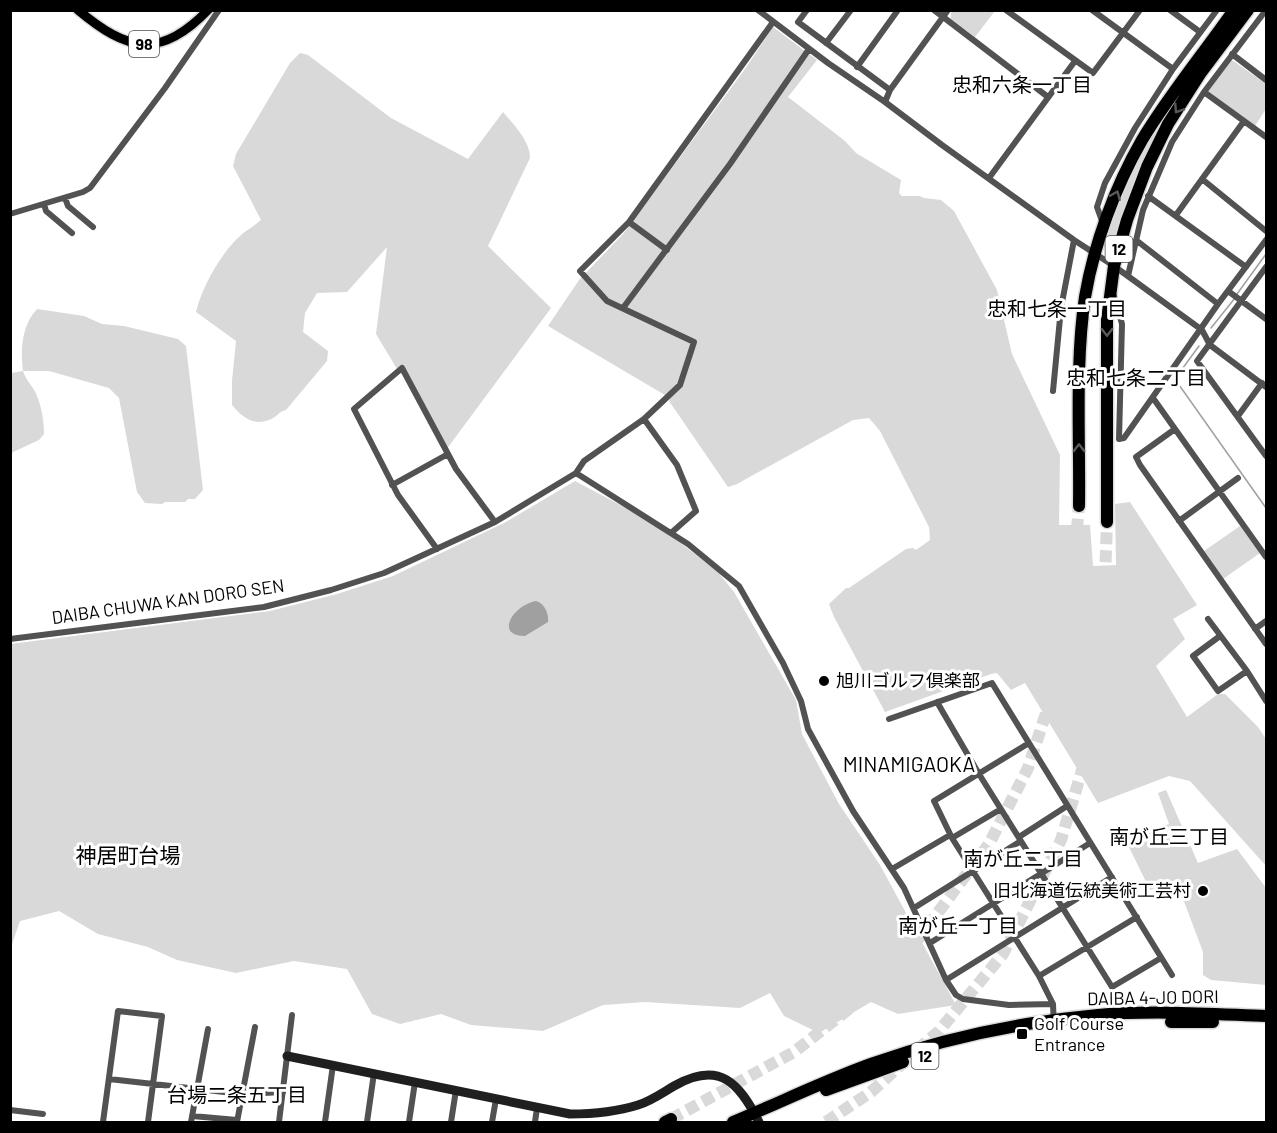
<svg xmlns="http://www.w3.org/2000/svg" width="1277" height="1133" font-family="Barlow,'Noto Sans JP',sans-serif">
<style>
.green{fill:#d9d9d9}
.water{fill:#a0a0a0}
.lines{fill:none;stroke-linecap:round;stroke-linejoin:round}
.stream{stroke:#a0a0a0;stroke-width:1.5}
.highway-tunnel{stroke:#d9d9d9;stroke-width:12;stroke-dasharray:12 6;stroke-linecap:butt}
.primary-casing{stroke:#dbdbdb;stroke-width:12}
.highway-casing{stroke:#dbdbdb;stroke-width:15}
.street{stroke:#525252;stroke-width:6}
.secondary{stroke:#1f1f1f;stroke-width:9}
.primary{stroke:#000;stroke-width:9}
.highway{stroke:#000;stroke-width:12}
.oneway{stroke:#595959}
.poi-dot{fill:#000;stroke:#fff;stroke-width:2}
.labels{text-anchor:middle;stroke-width:6;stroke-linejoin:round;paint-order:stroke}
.shield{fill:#fff;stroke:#4c4c4c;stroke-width:1.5}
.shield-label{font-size:16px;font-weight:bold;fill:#000}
.street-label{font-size:18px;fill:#000;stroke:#fff}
.poi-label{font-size:18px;fill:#000;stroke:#fff;text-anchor:start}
.neighbourhood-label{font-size:20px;fill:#000;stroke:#fff}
.quarter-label{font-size:21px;fill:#000;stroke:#fff}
</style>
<rect width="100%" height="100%" fill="#fff"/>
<path class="green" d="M953 11V10L995 11 975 37 951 19V13Z
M773 27 817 60 788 97 845 141 856 153 901 180 899 193 902 196H920L924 198 941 200 954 211 997 290 1012 354 1060 455 1059 525H1090L1093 566 1116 565 1115 504 1130 502 1197 605 1173 619 1185 639 1156 666 1187 717 1218 694H1225L1258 727 1266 739V866L1190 781 1169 776 1098 803 1025 683 1011 690 997 673 991 674 885 712 834 617 829 604 846 588H849L906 549 913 548 916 550 930 540 929 527 880 431 869 418 853 420 737 484 728 487 669 401 670 398 548 326 579 280 624 233 745 69Z
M300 53 308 55 391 118 468 159 503 112C514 125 530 141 530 158L488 246 551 308 446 450 402 368 397 369 376 334 387 247 347 292 317 293 305 313 303 332 328 351 327 361 286 410C279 411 276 418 269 420 253 426 242 417 232 405V381L236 341 196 312C202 286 224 247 246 231 251 228 256 224 261 220L233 166 236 154 290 63Z
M1232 60 1266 84V109L1255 126 1208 91Z
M1194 72 1121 220 1113 245 1104 240 1118 200 1149 134Z
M37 309 84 316 102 324 124 326 178 339 186 346 203 490 195 499H188L185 502H165L162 504 145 503 137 492 119 398 109 388 49 371H23C26 381 34 387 37 396 42 409 44 421 44 434L39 440 11 453V373L23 371C20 350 22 325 37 309Z
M575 481 656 524 718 572 734 592 796 700 802 734 839 804 880 865 956 1005 898 1014 871 1002 819 1033 784 1016 770 993 740 1008 645 1002 603 1005 543 1031 471 1025 441 1014 400 1024 372 1014 347 969 294 961 236 973 177 960 148 947 98 934 59 911 20 921 11 947 10 644 270 611 337 594 393 576 506 522Z
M1240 526 1260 553 1223 579 1204 551Z
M1166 790 1198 863 1237 849 1266 888V985L1211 980 1203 975V952L1176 880 1150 890 1126 841 1169 824 1158 793Z"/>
<path class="water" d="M536 601C544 603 549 613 548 622L525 636C494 636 513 605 536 601Z"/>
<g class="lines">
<path class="stream" d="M1237 294 1266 254
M1211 328 1235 298
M1199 346 1177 376V382L1266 508"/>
<path class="highway-tunnel" d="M917 1050 939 1031 1003 954 1061 840 1088 750 1102 664 1107 522
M671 1119 794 1052 873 990 910 950 989 844 1028 768 1057 680 1071 594 1079 506
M826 1122 871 1092 904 1062"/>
<defs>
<path id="primary" d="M78 10C127 51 160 60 208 10"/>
<path id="highway" d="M1079 506C1080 439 1075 364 1085 297 1094 244 1115 187 1142 140 1169 95 1204 53 1234 10
M1107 522V320L1114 266 1127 220 1147 167 1168 124 1200 74 1248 10
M1171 1022H1213
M826 1090 903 1062
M665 1122 671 1119
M733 1122C779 1103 824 1081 871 1064 944 1038 1022 1022 1098 1015 1154 1010 1211 1014 1266 1016"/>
</defs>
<use href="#primary" class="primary-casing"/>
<use href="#highway" class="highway-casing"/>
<path class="street" d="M758 10 828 63 885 102 942 145 1074 240 1114 266 1202 330 1210 345 1266 387
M807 10 798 22 890 90
M934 10 1048 97
M1006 10 1093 73 1140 10
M1092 10 1173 69
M1170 10 1200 32
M826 43 851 10
M1232 54 1266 80
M857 67 898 10
M1204 92 1266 137
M885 102 890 90 948 10
M989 178 1075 61
M1202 179 1266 231
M1148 196 1246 267
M65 198 68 206 93 227
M44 204 46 211 72 233
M10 214 83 192 90 188 165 88 219 10
M1176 215 1244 121
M1102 221 1097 207 1105 183 1135 128 1173 69 1217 10
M629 222 667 250
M1136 240 1218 304
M1266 267 1197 361 1266 456
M1128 276 1143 210 1172 142 1204 92 1266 10
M1228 291 1266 319
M1114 296 1122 324 1119 439 1124 438 1218 304 1266 240
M623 308 730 164 809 49
M1053 391 1061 308 1074 240
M1153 398 1266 557
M1238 416 1262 383
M644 419 677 465 696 511 671 533
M1175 429 1136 457 1140 465 1266 644
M576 473 688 544 739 586 783 663 801 701 808 729 853 811 904 888 946 980 956 995 963 999 1009 1005 1053 1004
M392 485 448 454
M1179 521 1238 478
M437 549 398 495 354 409 402 368 456 469 495 522
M1208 619 1247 671 1266 701
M1255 629 1266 621
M1220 636 1193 656 1218 691 1247 671
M10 639 264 607 331 590 384 573 495 522 576 473 584 461 644 419 680 385 694 342 607 301 580 271 629 222 773 22
M937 702 979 774 1112 987 1161 958
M889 719 992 683 1172 975
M1029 743 934 801 952 838 1039 976 1053 1004 1054 1027
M1019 837 1067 806
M952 838 1001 809
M892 869 950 835
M914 908 1021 841
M930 943 1090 843
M1039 976 1137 917
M946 980 1112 877
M109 1079 242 1094 283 1092
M10 1110 43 1114
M192 1116 237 1120
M103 1122 118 1011 162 1016 148 1122
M191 1122 208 1029
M237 1122 255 1027
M279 1122 292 1015
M325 1122 333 1065
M367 1122 374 1073
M409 1122 415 1082
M451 1122 456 1090
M492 1122 496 1099
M535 1122 537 1108"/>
<path class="secondary" d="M287 1056 570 1114C592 1114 616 1112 638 1105 651 1101 662 1093 674 1086 720 1060 739 1083 759 1122"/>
<use href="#primary" class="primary"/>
<use href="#highway" class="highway"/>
</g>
<defs><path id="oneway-chevron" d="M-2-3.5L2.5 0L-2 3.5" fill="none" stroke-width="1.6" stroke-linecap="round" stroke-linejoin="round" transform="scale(1.5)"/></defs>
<g class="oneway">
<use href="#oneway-chevron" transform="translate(1178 109) rotate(123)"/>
<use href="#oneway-chevron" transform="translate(1116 195) rotate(-67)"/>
<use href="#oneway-chevron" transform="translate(1107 332) rotate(90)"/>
<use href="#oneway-chevron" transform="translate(1079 448) rotate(-90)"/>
</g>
<g class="poi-dot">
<circle cx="824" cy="681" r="6"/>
<circle cx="1203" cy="891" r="6"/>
<rect x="1016" y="1028" width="12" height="12" rx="3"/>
</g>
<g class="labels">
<g class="shield">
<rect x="129" y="31" width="30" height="26" rx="4.5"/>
<rect x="1105.5" y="236" width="27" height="26" rx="4.5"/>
<rect x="911.5" y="1043" width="27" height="26" rx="4.5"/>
</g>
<g class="shield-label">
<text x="144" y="50">98</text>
<text x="1119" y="255">12</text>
<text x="925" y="1062">12</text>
</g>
<g class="street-label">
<text transform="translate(168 602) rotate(-8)" y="6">DAIBA CHUWA KAN DORO SEN</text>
<text transform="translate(1153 998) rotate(-1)" y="6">DAIBA 4-JO DORI</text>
</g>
<g class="poi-label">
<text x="836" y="687">旭川ゴルフ倶楽部</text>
<text x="1191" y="897" text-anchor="end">旧北海道伝統美術工芸村</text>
<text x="1034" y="1030">Golf Course<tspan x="1034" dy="21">Entrance</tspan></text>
</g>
<g class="neighbourhood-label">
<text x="1022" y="92">忠和六条一丁目</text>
<text x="1057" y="316">忠和七条一丁目</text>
<text x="1136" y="385">忠和七条二丁目</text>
<text x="1169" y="844">南が丘三丁目</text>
<text x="1023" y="866">南が丘二丁目</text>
<text x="958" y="933">南が丘一丁目</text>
<text x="237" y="1102">台場二条五丁目</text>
</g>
<g class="quarter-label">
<text x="909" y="772">MINAMIGAOKA</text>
<text x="128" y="863">神居町台場</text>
</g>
</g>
<rect width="1277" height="1133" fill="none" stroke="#000000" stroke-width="24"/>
</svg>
